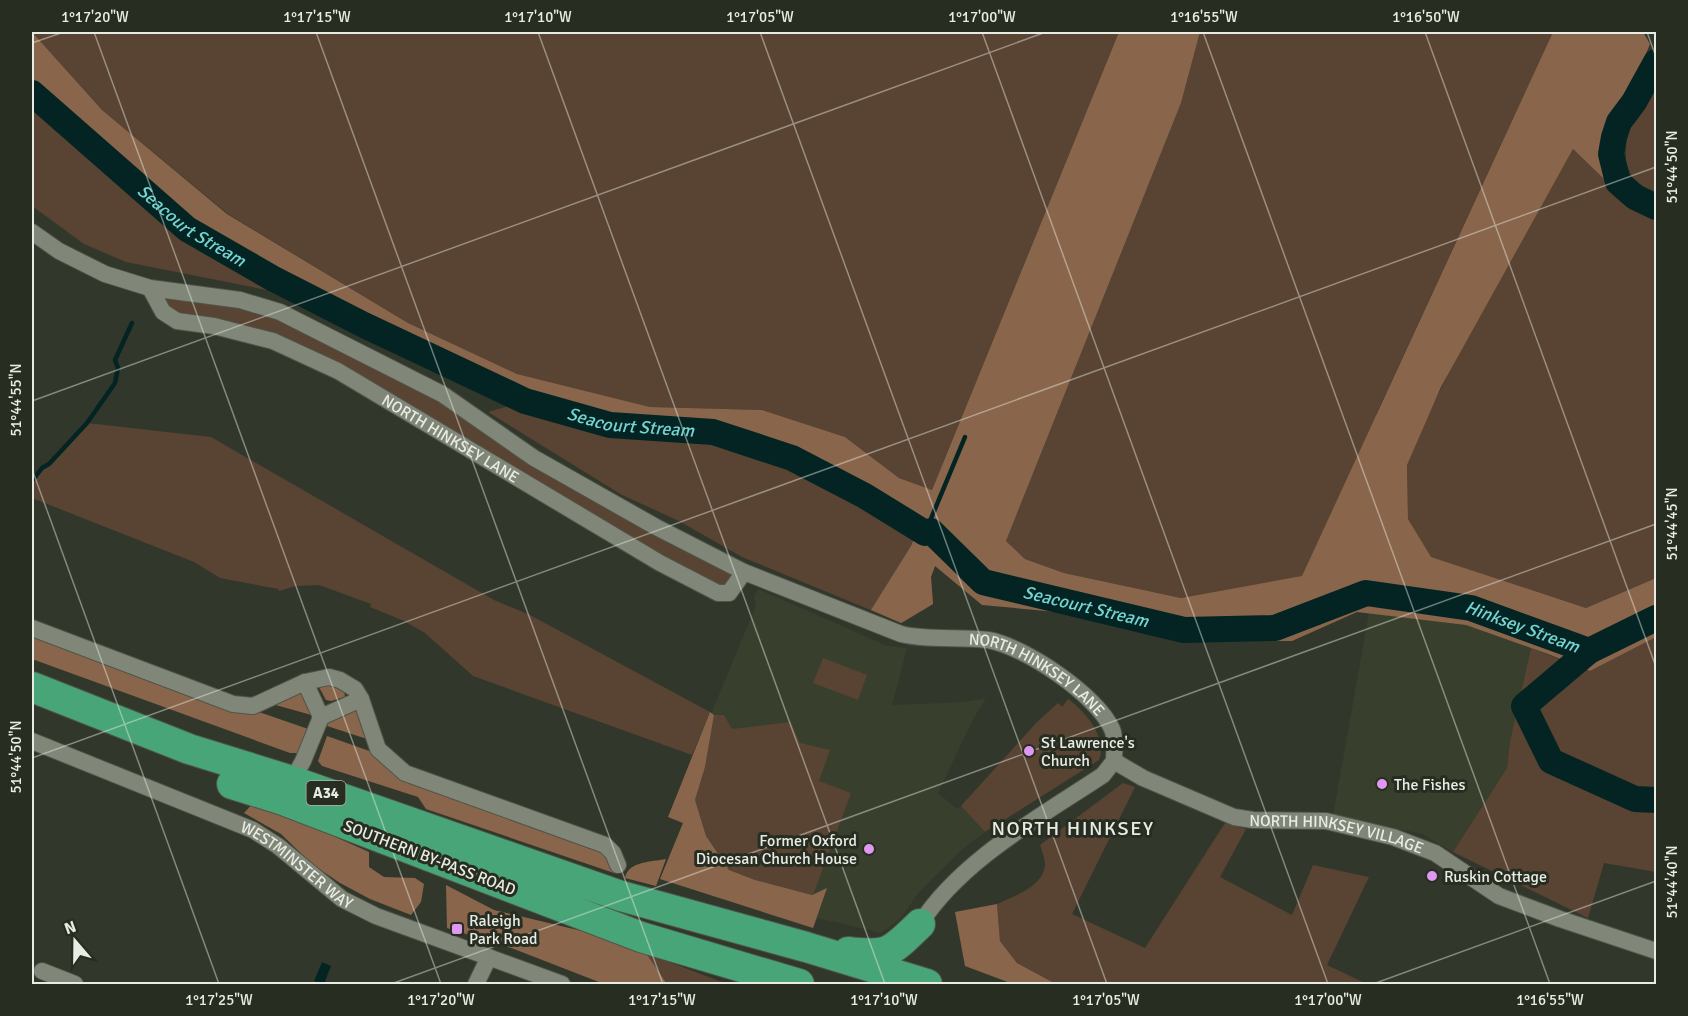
<svg xmlns="http://www.w3.org/2000/svg" width="1688" height="1016" font-family="Signika,sans-serif">
<style>
.built{fill:#38402d}
.green{fill:#594332}
.forest{fill:#89664b}
.water{fill:#042423}
.lines{fill:none;stroke-linecap:round;stroke-linejoin:round}
.stream{stroke:#042423;stroke-width:4.5}
.river{stroke:#042423;stroke-width:26}
.street-casing{stroke:#505449;stroke-width:18}
.highway-casing{stroke:#505449;stroke-width:32}
.street{stroke:#808778;stroke-width:16}
.highway{stroke:#47a578;stroke-width:30}
.ticks{fill:none;stroke:#e9ece4;stroke-width:1.5;stroke-opacity:0.45}
.poi-dot{fill:#de98f2;stroke:#282d21;stroke-width:2}
.labels{text-anchor:middle;stroke-width:6;stroke-linejoin:round;paint-order:stroke}
.shield{fill:#282d21;stroke:#afb3aa;stroke-width:1.5}
.shield-label{font-size:15px;font-weight:bold;fill:#e9ece4}
.street-label{font-size:16px;fill:#e9ece4;stroke:#282d21}
.poi-label{font-size:16px;fill:#e9ece4;stroke:#282d21;text-anchor:start}
.water-label{font-size:18px;font-style:italic;fill:#74d4d2;stroke:#282d21}
.quarter-label{font-size:20px;letter-spacing:1.5px;fill:#e9ece4;stroke:#282d21}
.neatline{fill:none;stroke:#e9ece4;stroke-width:2}
.ticks-label{font-size:15px;text-anchor:middle;fill:#e9ece4}
</style>
<rect width="100%" height="100%" fill="#32372b"/>
<path class="built" d="M758 589 887 646 907 648 892 705 966 702 986 698 972 721 938 793 957 809 961 806 985 832 964 848 933 878 916 896 901 918 881 933 818 918 813 928 660 879 683 823 668 817 756 606 754 597Z
M1369 613 1466 625 1531 648 1510 741 1507 768 1453 852 1423 834 1333 816Z"/>
<path class="green" d="M32 32H1119L932 490 899 478 845 437 762 410 650 407 517 374 408 323 228 214 102 110Z
M1200 32H1553L1376 415 1420 433C1464 335 1520 243 1573 149L1630 204 1656 219V578L1586 608 1430 557 1408 519 1407 465 1371 427 1302 577 1181 598 1064 573 1025 559 1006 541 1181 103Z
M1656 83V194L1634 181 1626 164V149L1627 133Z
M32 105 73 134 124 185 186 241 211 249 282 293 126 262 84 244 32 206Z
M150 288 240 300 442 394 534 458 744 572 729 593 273 341 177 321Z
M525 401 610 425 713 432 792 458 865 496 917 527 911 546 935 566 931 577 933 604 902 623 742 557 679 521 622 495 488 412Z
M87 423 211 437 494 600 530 615 710 712 692 755 473 676 425 633 404 621 370 607 371 604 319 585 296 586 279 591 278 589 220 578 194 562 32 498V480Z
M1656 637V872L1604 863 1588 918 1453 852 1507 768 1510 741 1531 648 1590 671Z
M823 658 867 675 858 700 813 683Z
M1068 699C1085 711 1108 738 1099 760L985 832 961 806 1037 722 1058 703 1062 707Z
M714 715H724L732 729 791 722 800 743 830 750 819 781 851 793 813 895 755 880 729 870 706 836 695 800 705 767Z
M1123 783 1135 787 1072 914 1145 948 1225 823 1246 829 1220 877 1292 915 1313 865 1369 877 1327 965 1367 984H1056L1017 963 1000 941 997 904C1014 896 1043 887 1045 865 1045 859 1042 851 1040 845Z
M646 953 727 984H667Z"/>
<path class="forest" d="M32 32 102 110 227 214 408 323 517 374 650 407 762 410 845 437 899 478 932 490 1119 32H1200L1181 103 1006 541 1025 559 1064 573 1181 598 1302 576 1553 32H1643L1650 44 1639 71 1619 102 1606 125 1600 152 1604 179 1573 149 1441 387 1407 465 1408 519 1431 557 1586 608 1656 578V637L1590 671 1548 654 1466 625 1357 612 1292 641H1180L1057 612 982 605 935 566 931 577 933 604 901 623 871 610 911 546 918 527 865 496 792 458 713 432 610 425 525 401 272 278 187 229 32 93Z
M32 635 38 636 311 730 300 753H290L32 659Z
M325 683 344 690 345 697 331 701 326 700 319 687Z
M303 689 315 716 272 704Z
M358 708 370 740 324 725Z
M710 712 714 715 705 767 695 800 706 836 729 870 755 880 812 895 827 888 813 928 660 879 683 823 668 817Z
M327 736 375 753 600 846 613 862 614 873 426 809 418 797 322 766 318 761Z
M255 801 369 852V867L384 877 415 878 424 884 421 902 411 915 370 899 340 883 312 864 281 834 244 813Z
M666 859 656 886 625 878C628 861 652 862 666 859Z
M446 885 494 910 586 932 646 953 667 984H604L514 949 447 928Z
M997 904 1000 941 1017 963 1056 984H1013L965 966 955 912Z"/>
<path class="water" d="M322 962 331 966 324 984 314 981Z"/>
<g class="lines">
<path class="stream" d="M32 481 42 468 49 464 87 423 115 383 118 368 115 360 132 323
M925 533 965 437"/>
<g class="river">
<path d="M1656 62 1634 102 1619 122 1614 137 1611 154 1618 182 1635 197 1656 207"/>
<path id="s1" d="M32 93 187 229 272 278 364 325 525 401 610 425 713 432 792 458 865 496 925 533 931 531 983 582 1184 630 1275 628 1366 593 1471 608 1589 651 1524 706 1551 761 1635 799 1656 800"/>
<path d="M1589 651 1656 618"/>
</g>
<defs>
<g id="street">
<path id="s2" d="M32 232 59 251 105 274 150 288 240 300 280 312 442 394 534 458 656 527 744 572 901 634C929 641 959 636 988 640 1024 646 1097 695 1112 729 1116 738 1114 752 1114 761L1103 775C1040 817 961 860 920 924"/>
<path id="s3" d="M150 288 163 312 177 321 214 326 273 341 338 371 660 563 718 593H729L744 572"/>
<path d="M32 628 233 704 253 706 305 682 329 677 340 680 355 689 361 699 378 749 405 773 605 845 613 853 618 865"/>
<path d="M305 682 321 717 361 699"/>
<path id="s4" d="M32 741 253 830 278 846 342 899 376 916 562 984"/>
<path id="s5" d="M1114 761 1143 778 1234 817 1253 820 1326 821 1393 837 1435 853 1499 896 1560 919 1656 951"/>
<path d="M292 781 303 761 321 717"/>
<path d="M42 971 75 984"/>
<path d="M476 984 489 957"/>
</g>
<path id="highway" d="M32 687 189 749 292 781 621 896 806 947 927 984
M232 784 283 800 641 937 799 984
M848 952C889 957 891 952 920 924"/>
</defs>
<use href="#street" class="street-casing"/>
<use href="#highway" class="highway-casing"/>
<use href="#street" class="street"/>
<use href="#highway" class="highway"/>
</g>
<path class="ticks" d="M94 32 441 984M316 32 663 984M538 32 885 984M760 32 1107 984M982 32 1328 984M1203 32 1550 984M1425 32 1656 667M1647 32 1656 57M32 43 64 32M32 401 1046 32M32 469 219 984M32 758 1656 167M391 984 1656 524M1373 984 1656 881"/>
<g class="poi-dot">
<circle cx="1029" cy="751" r="6"/>
<circle cx="1382" cy="784" r="6"/>
<circle cx="869" cy="849" r="6"/>
<circle cx="1432" cy="876" r="6"/>
<rect x="451" y="923" width="12" height="12" rx="3"/>
</g>
<g class="labels">
<rect class="shield" x="306.5" y="781" width="39" height="24" rx="4.5"/>
<g class="shield-label">
<text x="326" y="798">A34</text>
</g>
<g class="street-label">
<text dy="6" stroke="none"><textPath href="#s3" startOffset="345">NORTH HINKSEY LANE</textPath></text>
<text dy="6" stroke="none"><textPath href="#s2" startOffset="1112">NORTH HINKSEY LANE</textPath></text>
<text dy="6" stroke="none"><textPath href="#s5" startOffset="237">NORTH HINKSEY VILLAGE</textPath></text>
<text transform="translate(430 857) rotate(21)" y="6">SOUTHERN BY-PASS ROAD</text>
<text dy="6" stroke="none"><textPath href="#s4" startOffset="294">WESTMINSTER WAY</textPath></text>
</g>
<g class="poi-label">
<text x="1041" y="748">St Lawrence's<tspan x="1041" dy="18">Church</tspan></text>
<text x="1394" y="790">The Fishes</text>
<text x="857" y="846" text-anchor="end">Former Oxford<tspan x="857" dy="18">Diocesan Church House</tspan></text>
<text x="1444" y="882">Ruskin Cottage</text>
<text x="469" y="926">Raleigh<tspan x="469" dy="18">Park Road</tspan></text>
</g>
<g class="water-label">
<text dy="6" stroke="none"><textPath href="#s1" startOffset="208">Seacourt Stream</textPath></text>
<text dy="6" stroke="none"><textPath href="#s1" startOffset="694">Seacourt Stream</textPath></text>
<text dy="6" stroke="none"><textPath href="#s1" startOffset="1198">Seacourt Stream</textPath></text>
<text dy="6" stroke="none"><textPath href="#s1" startOffset="1648">Hinksey Stream</textPath></text>
</g>
<g class="quarter-label">
<text x="1073" y="835">NORTH HINKSEY</text>
</g>
</g>
<rect width="1688" height="1016" fill="none" stroke="#282d21" stroke-width="66"/>
<g transform="translate(75 941) rotate(340)" stroke="#282d21" stroke-width="4.5" paint-order="stroke">
<path d="M0-4.5L10 22L0 15L-10 22Z" fill="#e9ece4"/>
<text y="-9" font-size="16" font-weight="bold" text-anchor="middle" fill="#e9ece4">N</text>
</g>
<rect x="33" y="33" width="1622" height="950" class="neatline"/>
<g class="ticks-label">
<text x="95" y="22">1°17'20"W</text>
<text x="317" y="22">1°17'15"W</text>
<text x="538" y="22">1°17'10"W</text>
<text x="760" y="22">1°17'05"W</text>
<text x="982" y="22">1°17'00"W</text>
<text x="1204" y="22">1°16'55"W</text>
<text x="1426" y="22">1°16'50"W</text>
<text transform="translate(1672 167) rotate(-90)" y="5">51°44'50"N</text>
<text transform="translate(16 400) rotate(-90)" y="5">51°44'55"N</text>
<text transform="translate(1672 524) rotate(-90)" y="5">51°44'45"N</text>
<text transform="translate(16 757) rotate(-90)" y="5">51°44'50"N</text>
<text transform="translate(1672 882) rotate(-90)" y="5">51°44'40"N</text>
<text x="219" y="1005">1°17'25"W</text>
<text x="441" y="1005">1°17'20"W</text>
<text x="662" y="1005">1°17'15"W</text>
<text x="884" y="1005">1°17'10"W</text>
<text x="1106" y="1005">1°17'05"W</text>
<text x="1328" y="1005">1°17'00"W</text>
<text x="1550" y="1005">1°16'55"W</text>
</g>
</svg>
